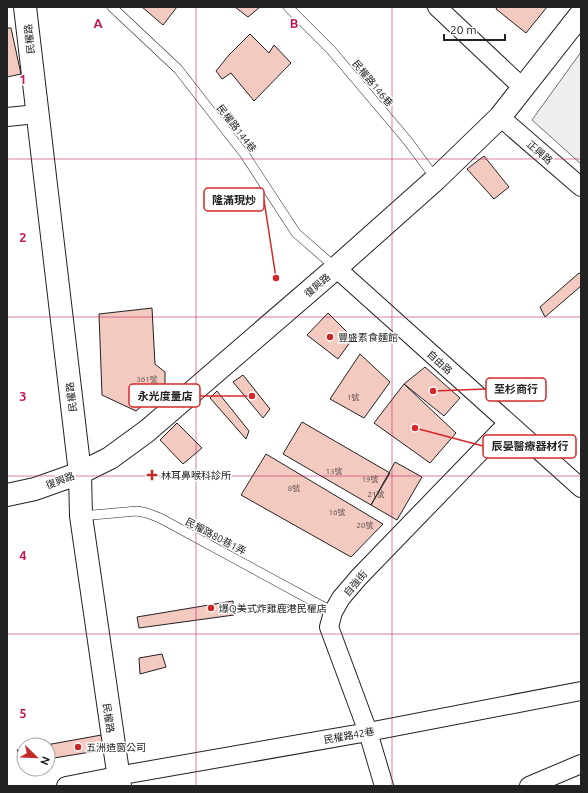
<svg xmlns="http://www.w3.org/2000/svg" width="588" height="793" font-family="Ubuntu,'Noto Sans TC',sans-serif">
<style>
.green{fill:#eee;stroke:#6f6f6f}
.building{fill:#f3c9c0;stroke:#222}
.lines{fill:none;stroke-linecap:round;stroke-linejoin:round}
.service-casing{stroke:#222;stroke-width:10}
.minor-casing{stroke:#222;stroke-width:20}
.tertiary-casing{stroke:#222;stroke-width:24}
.service{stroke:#fff;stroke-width:9}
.minor{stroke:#fff;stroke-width:18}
.tertiary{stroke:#fff;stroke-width:22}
.grid{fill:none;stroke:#c2185b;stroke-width:1;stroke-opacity:0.55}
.poi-dot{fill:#c62828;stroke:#fff;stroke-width:1.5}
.labels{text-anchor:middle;stroke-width:3;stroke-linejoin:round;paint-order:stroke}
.number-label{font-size:8px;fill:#564c4a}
.street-label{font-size:10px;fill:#222;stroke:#fff}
.poi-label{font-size:10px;fill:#222;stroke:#fff;text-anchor:start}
.grid-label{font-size:13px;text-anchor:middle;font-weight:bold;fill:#c2185b;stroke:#fff;stroke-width:3;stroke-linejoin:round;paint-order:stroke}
.leader{fill:none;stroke:#d62828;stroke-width:1.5}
.callout-dot{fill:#d62828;stroke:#fff;stroke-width:1.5}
.callout{fill:#fff;stroke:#d62828;stroke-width:1.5}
.callout-label{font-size:11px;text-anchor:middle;font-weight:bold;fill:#222}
</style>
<rect width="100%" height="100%" fill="#fff"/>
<path class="green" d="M581 52V164L532 120Z"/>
<path class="building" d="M142 7H177L163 25Z
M235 7H260L248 17Z
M497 7H547L526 33 496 9Z
M7 28H11L21 74 7 77Z
M250 34 269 53 274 45 291 63 254 101 231 73 222 79 216 71 229 55Z
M484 156 509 187 494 199 467 169Z
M579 273 581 274V286L545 317 540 307Z
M152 308 155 364 165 372V387L136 411 102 395 99 314Z
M328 313 353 338 338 359 307 335Z
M360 354 390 382 364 418 330 399Z
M425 367 460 398 444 416 404 384Z
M243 375 270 409 263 418 233 382Z
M404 384 456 433 430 463 374 423Z
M217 391 249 431 246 439 210 398Z
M302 422 390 473 371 505 283 454Z
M177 423 202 448 183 464 160 440Z
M266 454 383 524 351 557 241 495Z
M395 462 422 477 397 520 371 505Z
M233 601 234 615 139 628 137 617Z
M162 654 166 667 140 674 139 658Z
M107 734 109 749 48 759V745H46Z
M24 749V764H23L17 750Z"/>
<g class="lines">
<defs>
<path id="service" d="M112 7 178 69 245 155 296 233 336 268
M288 7 331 50 407 140 436 179
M81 516 137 511 147 513 160 518 333 612"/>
<path id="minor" d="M437 7 523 88
M7 117 37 114
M500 117 581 187
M336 268 581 488
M66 786 117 776 368 732 581 691
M384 786 368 732 329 627 333 612 341 598 359 577 508 423
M529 786 581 764"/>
<path id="tertiary" d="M25 7 80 473 81 516 120 786
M7 495 35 489 80 473 110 458 147 431 336 268 436 179 500 117 581 14"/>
</defs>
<use href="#service" class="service-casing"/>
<use href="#minor" class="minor-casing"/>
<use href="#tertiary" class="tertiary-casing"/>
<use href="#service" class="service"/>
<use href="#minor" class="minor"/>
<use href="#tertiary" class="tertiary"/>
</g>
<path class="grid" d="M196 7V786M392 7V786M7 159H581M7 317H581M7 476H581M7 634H581"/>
<g class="poi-dot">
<circle cx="330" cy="337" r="4"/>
<path d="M150 469h4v4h4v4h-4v4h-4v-4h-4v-4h4z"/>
<circle cx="211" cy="608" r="4"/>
<circle cx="78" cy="747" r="4"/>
</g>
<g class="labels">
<g class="number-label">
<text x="147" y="382">361號</text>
<text x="353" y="400">1號</text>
<text x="334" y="474">13號</text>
<text x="370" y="482">19號</text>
<text x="294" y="491">8號</text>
<text x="376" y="497">21號</text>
<text x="337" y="515">16號</text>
<text x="365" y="528">20號</text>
</g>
<g class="street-label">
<text transform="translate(29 39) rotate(-96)" y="4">民權路</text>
<text transform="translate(373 83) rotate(50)" y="4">民權路146巷</text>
<text transform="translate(237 128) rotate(52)" y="4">民權路144巷</text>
<text transform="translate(540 152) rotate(41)" y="4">正興路</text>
<text transform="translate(317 285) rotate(-41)" y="4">復興路</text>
<text transform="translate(440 362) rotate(42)" y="4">自由路</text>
<text transform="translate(71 397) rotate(-97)" y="4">民權路</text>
<text transform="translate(60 480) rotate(-20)" y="4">復興路</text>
<text transform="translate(216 536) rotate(28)" y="4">民權路80巷1弄</text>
<text transform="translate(355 583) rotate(-49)" y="4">自強街</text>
<text transform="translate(109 718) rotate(82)" y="4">民權路</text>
<text transform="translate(349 735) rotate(-10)" y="4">民權路42巷</text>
</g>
<g class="poi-label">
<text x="338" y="341">豐盛素食麵館</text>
<text x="161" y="479">林耳鼻喉科診所</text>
<text x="219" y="612">爆Q美式炸雞鹿港民權店</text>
<text x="86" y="751">五洲造窗公司</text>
</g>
</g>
<g class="grid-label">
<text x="98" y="28">A</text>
<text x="294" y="28">B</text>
<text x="23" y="84">1</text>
<text x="23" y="242">2</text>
<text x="23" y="401">3</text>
<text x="23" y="560">4</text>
<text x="23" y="718">5</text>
</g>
<path class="leader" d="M276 278L264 200M433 391L486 389M252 396L200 396M415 428L483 446"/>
<g class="callout-dot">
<circle cx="276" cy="278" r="4"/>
<circle cx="433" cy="391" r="4"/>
<circle cx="252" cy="396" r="4"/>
<circle cx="415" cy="428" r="4"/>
</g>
<g class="callout">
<rect x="204" y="188" width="60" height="23" rx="4"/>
<rect x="486" y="378" width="60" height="23" rx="4"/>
<rect x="129" y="384" width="71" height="23" rx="4"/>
<rect x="483" y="435" width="93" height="23" rx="4"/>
</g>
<g class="callout-label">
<text x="234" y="204">隆滿現炒</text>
<text x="516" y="393">至杉商行</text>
<text x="165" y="400">永光度量店</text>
<text x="530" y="450">辰晏醫療器材行</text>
</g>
<rect width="588" height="793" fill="none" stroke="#222222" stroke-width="16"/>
<g transform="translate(36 757) rotate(113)"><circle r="19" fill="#ffffff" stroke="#a7a7a7"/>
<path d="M0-3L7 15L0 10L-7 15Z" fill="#c62828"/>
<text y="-6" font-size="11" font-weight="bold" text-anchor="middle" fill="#222222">N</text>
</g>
<path d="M444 34v6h61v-6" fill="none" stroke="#222222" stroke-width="2"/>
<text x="450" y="34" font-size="12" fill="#222222" stroke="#ffffff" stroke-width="3" paint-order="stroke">20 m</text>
</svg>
